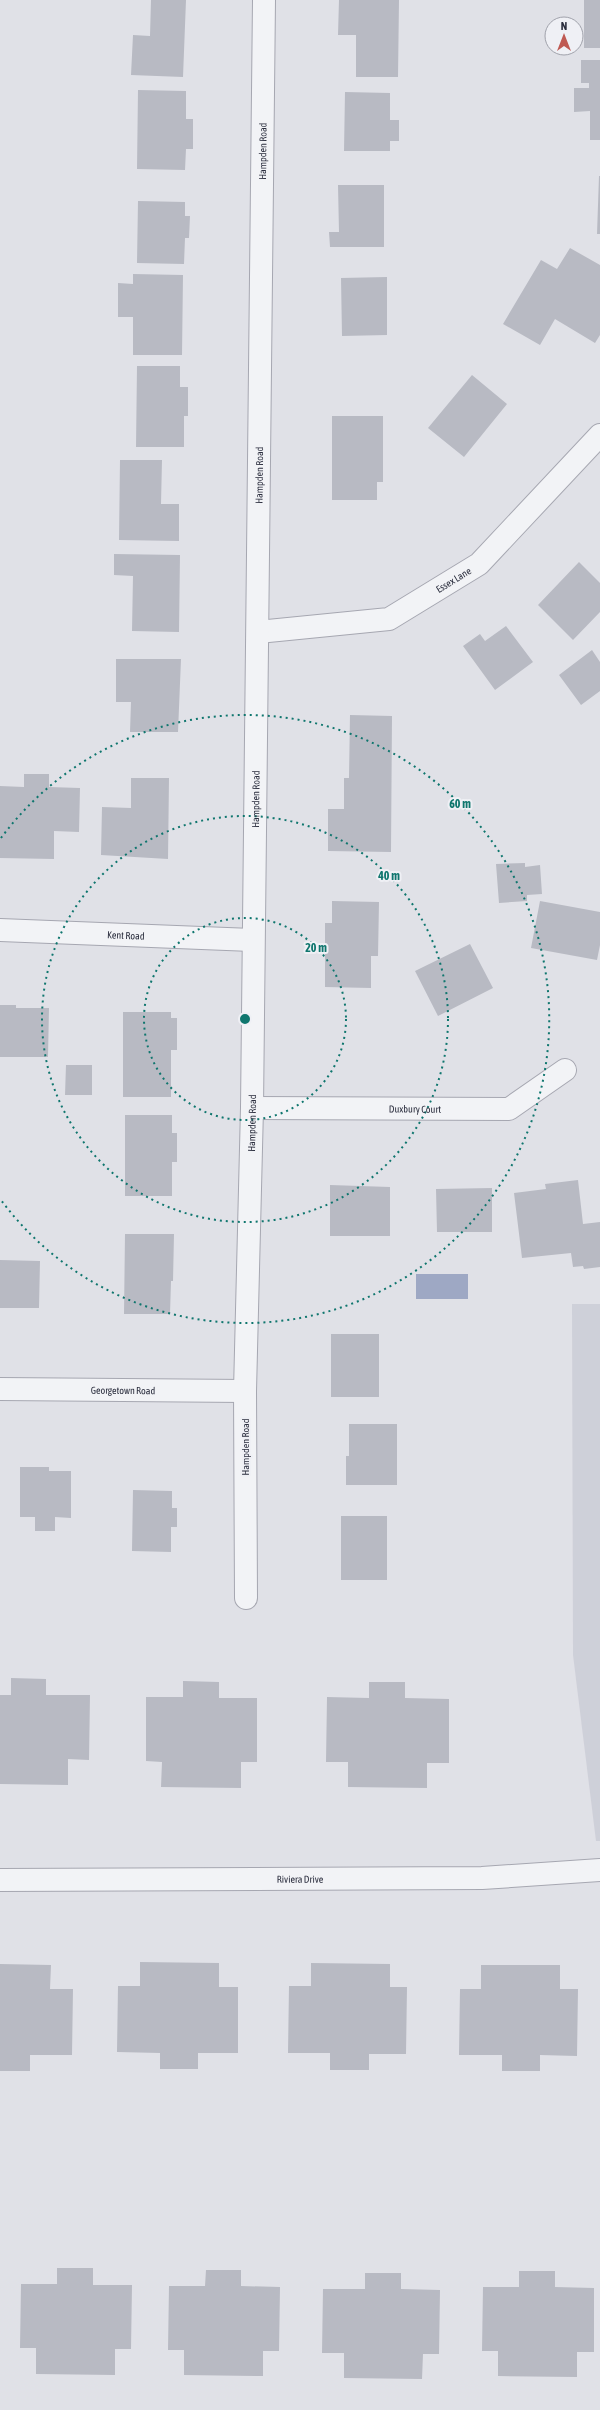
<svg xmlns="http://www.w3.org/2000/svg" width="600" height="2410" font-family="'Asap Condensed',sans-serif">
<style>
.built{fill:#ced0d9}
.water{fill:#9ea8c4}
.building{fill:#b8bac3}
.lines{fill:none;stroke-linecap:round;stroke-linejoin:round}
.minor-casing{stroke:#a6a7b1;stroke-width:24}
.minor{stroke:#f2f3f6;stroke-width:22}
.ring{fill:none;stroke:#0f766e;stroke-width:2;stroke-dasharray:2 4}
.labels{text-anchor:middle;stroke-width:4;stroke-linejoin:round;paint-order:stroke}
.street-label{font-size:10px;fill:#2a2d3d;stroke:#eff0f5}
.centre{fill:#0f766e;stroke:#eff0f5;stroke-width:2}
.ring-label{font-size:12px;text-anchor:middle;font-weight:bold;fill:#0f766e;stroke:#eff0f5;stroke-width:4;stroke-linejoin:round;paint-order:stroke}
</style>
<rect width="100%" height="100%" fill="#e0e1e7"/>
<path class="built" d="M572 1304H600V1841H596L573 1655Z"/>
<path class="water" d="M416 1274H468V1299H416Z"/>
<path class="building" d="M151 0H186L183 77 131 75 133 35 150 36Z
M339 0H399L398 77H356V35H338Z
M584 0H600V48H584Z
M581 60H600V140H590V111L574 112V88H589V83H581Z
M138 90 186 91V119H193V149H186L185 170 137 169Z
M345 92 390 93V120H399V141H390V151H344Z
M599 176H600V234H597Z
M338 185H384V247H330L329 232H339Z
M138 201 185 202V216H190L189 238H185L184 264 137 263Z
M570 248 600 265V335L595 343 555 319 540 345 503 324 541 260 557 269Z
M133 274 183 275 182 355H133V317H118V283L133 284Z
M387 277V335L342 336 341 278Z
M137 366H180V387H188V416H184V447H136Z
M472 375 507 404 464 457 428 428Z
M332 416H383V482H377V500H332Z
M120 460H162L161 504H179V541L119 540Z
M114 554 180 555 179 632 132 631 133 576 114 575Z
M579 562 600 583V612L573 640 538 605Z
M506 626 533 662 495 690 463 646 480 634 485 641Z
M592 650 600 662V691L581 705 559 675Z
M116 659H181L178 732H130L131 702H116Z
M350 715 392 716 391 852 328 851V809H344V778H349Z
M24 774H49V787L80 788 79 832 54 831V859L0 858V786L24 787Z
M131 778H169L168 859 101 855 102 807 131 808Z
M525 863V867L540 865 542 894 527 895V901L499 903 496 864Z
M332 901 379 902 378 956H371V988L325 987V923H332Z
M540 901 600 912V945L597 960 531 948Z
M470 944 493 988 438 1016 415 971Z
M0 1005H16V1008H49L48 1057H0Z
M123 1012H171V1018H177V1050H171V1097H123Z
M66 1065H92V1095H65Z
M125 1115H172V1133H177V1162H172V1196H125Z
M578 1180 583 1224 600 1222V1267L584 1269 583 1266 573 1267 571 1253 522 1258 514 1193 546 1189 545 1184Z
M330 1185 390 1187V1236H330Z
M492 1188V1232H437L436 1189Z
M125 1234H174L173 1281H171L170 1314H124Z
M0 1260 40 1261 39 1308H0Z
M331 1334H379V1397H331Z
M349 1424H397V1485H346V1456H349Z
M20 1467H49V1471H71V1518L55 1517V1531H35V1517H20Z
M133 1490 172 1491V1508H177V1527H171V1552L132 1551Z
M341 1516H387V1580H341Z
M11 1678 46 1679V1695H90L89 1760 68 1759V1785L0 1784V1695H11Z
M183 1681 219 1682V1698H257V1762H241V1788L161 1787 162 1762 146 1761V1697H183Z
M369 1682H405V1698L449 1699V1763H427V1788L348 1787V1762H326L327 1697 369 1698Z
M140 1962 219 1963V1987H238V2053H198V2069H160V2053L117 2052 118 1986H140Z
M311 1963 390 1964V1987H407L406 2054H369V2070H330V2053H288L289 1986H311Z
M0 1964 51 1965 50 1989H73L72 2055H30V2071H0Z
M481 1965H560V1989H578L577 2056 540 2055V2071H502V2055H459L460 1989H481Z
M57 2268H93V2285H132L131 2349H115V2375L36 2374V2348H20L21 2284H57Z
M206 2270H241V2286L280 2287 279 2351H263V2376L184 2375V2350H168L169 2286H205Z
M519 2271H555V2287L594 2288V2352H577V2377L498 2376V2351H482L483 2287H519Z
M365 2273H401V2289L440 2290 439 2354H423L422 2379 344 2378V2353H322L323 2289H365Z"/>
<g class="lines">
<defs>
<g id="minor">
<path id="s1" d="M258 632 389 619 479 564 600 435"/>
<path id="s2" d="M0 930 252 940"/>
<path id="s3" d="M252 1108 509 1109 565 1070"/>
<path id="s4" d="M0 1389 245 1391"/>
<path id="s5" d="M246 1598 245 1391 252 1108 264 0"/>
<path id="s6" d="M0 1880 482 1878 600 1870"/>
</g>
</defs>
<use href="#minor" class="minor-casing"/>
<use href="#minor" class="minor"/>
</g>
<g class="ring">
<circle cx="245" cy="1019" r="101"/>
<circle cx="245" cy="1019" r="203"/>
<path d="M1 838A304 304 0 1 1 1 1200"/>
</g>
<g class="labels">
<g class="street-label">
<text dy="4" stroke="none"><textPath href="#s5" startOffset="1447">Hampden Road</textPath></text>
<text dy="4" stroke="none"><textPath href="#s5" startOffset="1123">Hampden Road</textPath></text>
<text dy="4" stroke="none"><textPath href="#s1" startOffset="207">Essex Lane</textPath></text>
<text dy="4" stroke="none"><textPath href="#s5" startOffset="799">Hampden Road</textPath></text>
<text dy="4" stroke="none"><textPath href="#s2" startOffset="126">Kent Road</textPath></text>
<text dy="4" stroke="none"><textPath href="#s3" startOffset="163">Duxbury Court</textPath></text>
<text dy="4" stroke="none"><textPath href="#s5" startOffset="475">Hampden Road</textPath></text>
<text dy="4" stroke="none"><textPath href="#s4" startOffset="123">Georgetown Road</textPath></text>
<text transform="translate(245 1447) rotate(-90)" y="4">Hampden Road</text>
<text dy="4" stroke="none"><textPath href="#s6" startOffset="300">Riviera Drive</textPath></text>
</g>
</g>
<circle cx="245" cy="1019" r="6" class="centre"/>
<g class="ring-label">
<text x="460" y="808">60 m</text>
<text x="389" y="880">40 m</text>
<text x="316" y="952">20 m</text>
</g>
<g transform="translate(564 36)"><circle r="19" fill="#eff0f5" stroke="#a0a2ab"/>
<path d="M0-3L7 15L0 10L-7 15Z" fill="#bf5952"/>
<text y="-6" font-size="11" font-weight="bold" text-anchor="middle" fill="#2a2d3d">N</text>
</g>
</svg>
